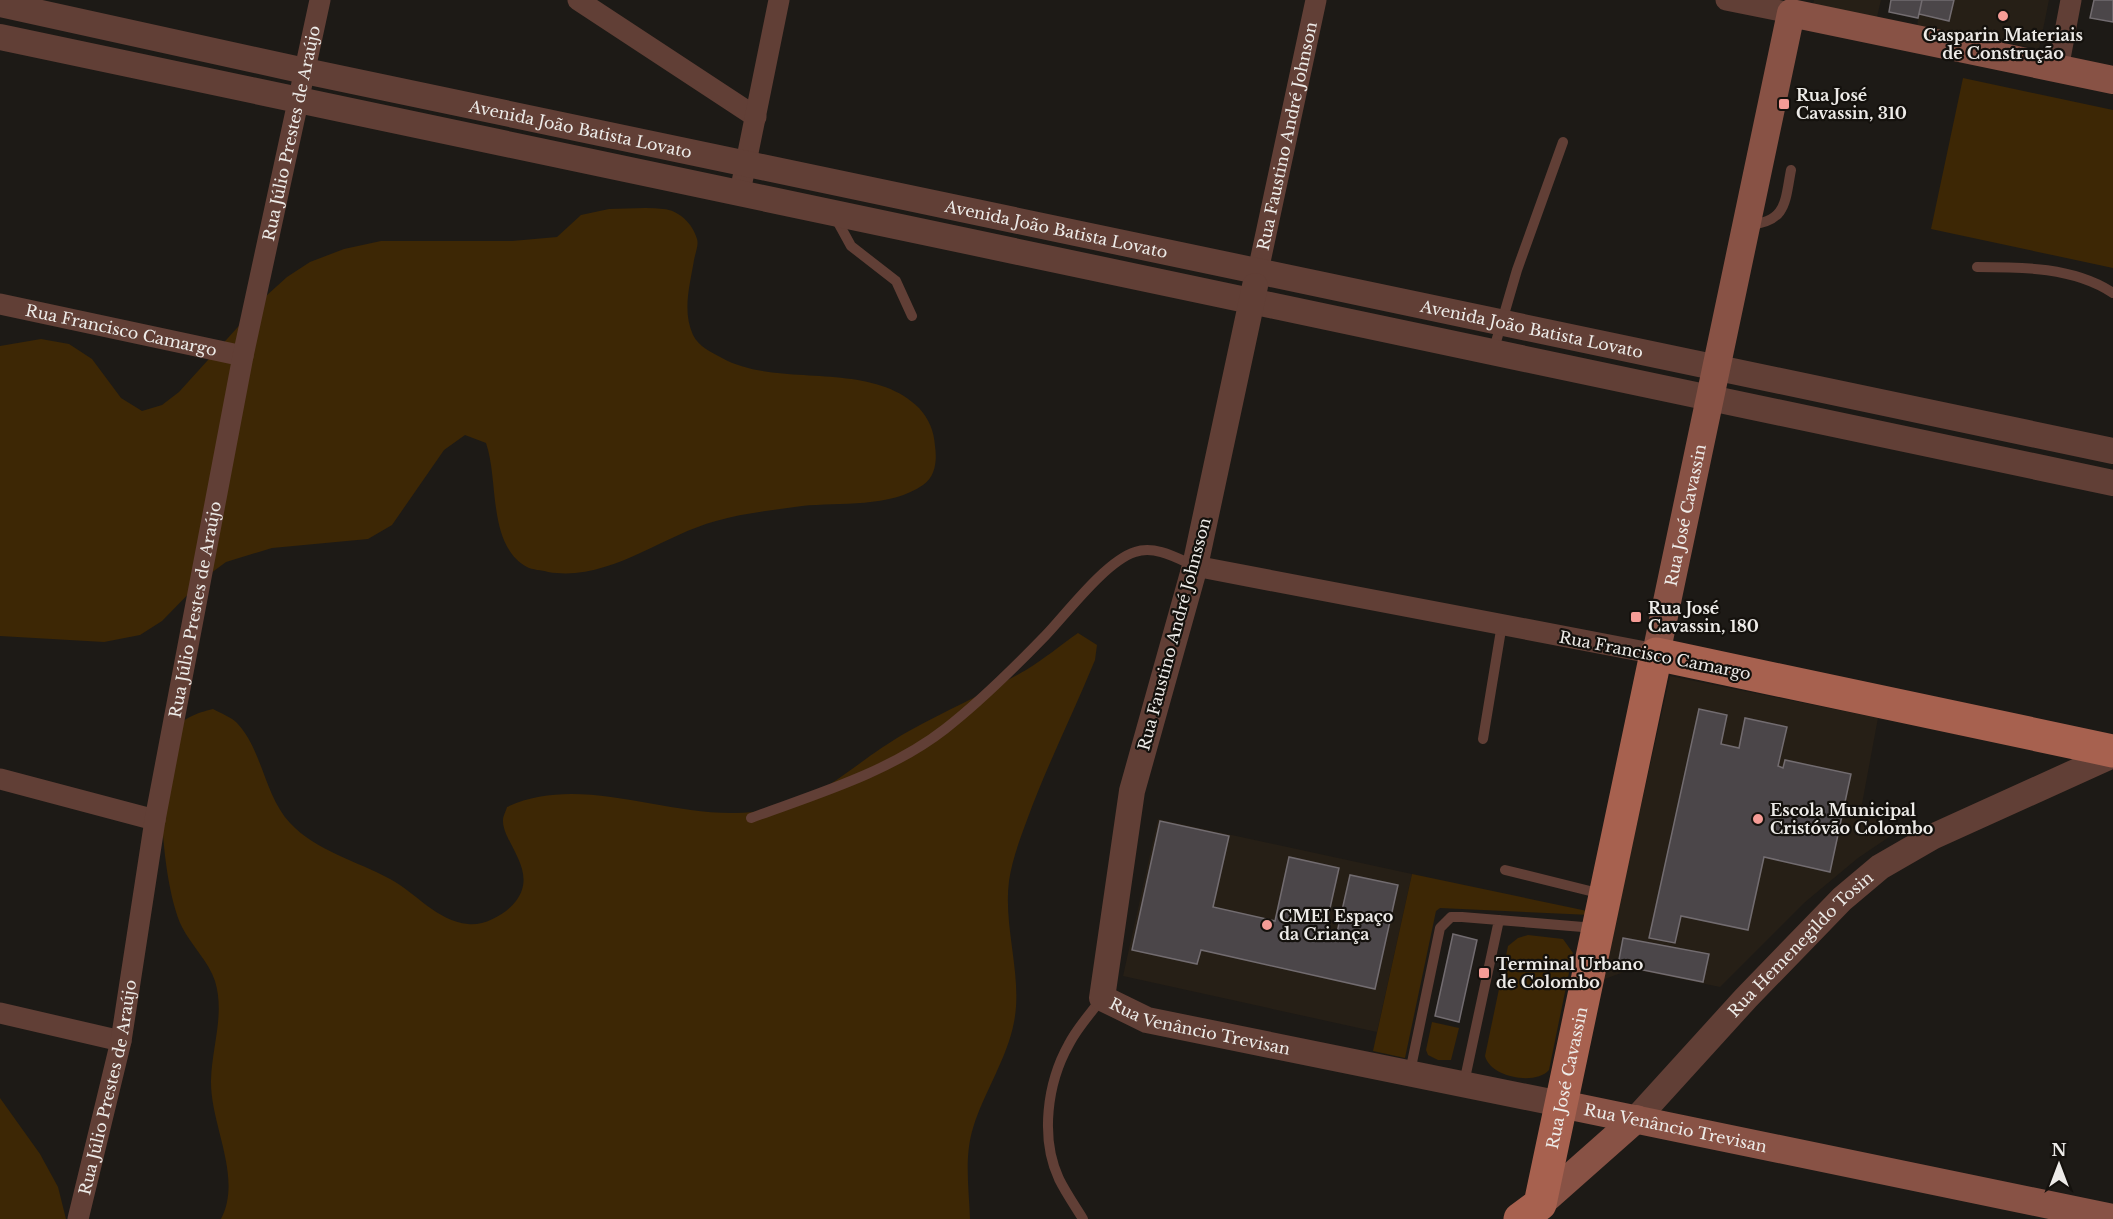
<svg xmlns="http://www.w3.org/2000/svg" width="2113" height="1219" font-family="'Libre Baskerville',serif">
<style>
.built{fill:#261f16}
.green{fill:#3d2705}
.building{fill:#4b4649;stroke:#726c70;stroke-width:1.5}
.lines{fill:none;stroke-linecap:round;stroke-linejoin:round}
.service{stroke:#613f36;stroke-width:10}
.minor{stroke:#613f36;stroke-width:21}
.tertiary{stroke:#613f36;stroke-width:26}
.secondary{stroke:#885245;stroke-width:28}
.primary{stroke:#a7614f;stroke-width:33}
.poi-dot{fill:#f59c96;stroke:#14110d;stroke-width:2}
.labels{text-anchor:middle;stroke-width:4.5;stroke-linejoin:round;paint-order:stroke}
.poi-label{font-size:16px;font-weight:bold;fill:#edebe8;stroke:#14110d;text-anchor:start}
.street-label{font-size:16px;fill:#edebe8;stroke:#14110d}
</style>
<rect width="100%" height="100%" fill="#1d1a16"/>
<path class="built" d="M1814 0H1881L1877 17 1813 5Z
M1922 0H2049L2039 49 1917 25Z
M1670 676 1878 718 1862 804 1895 833 1858 858 1804 903 1720 987 1632 969 1602 980Z
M1158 819 1412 874 1377 1032 1123 976Z"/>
<path class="green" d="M1963 78 2113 110V268L1931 229Z
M609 209C627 209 646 207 663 209 679 210 693 224 697 239 699 245 695 254 694 260 690 285 682 311 693 335 699 347 711 352 722 358 777 389 871 359 919 408 929 419 934 431 935 446 937 460 936 476 923 485 890 508 840 502 802 506 774 510 743 513 716 521 660 536 609 582 548 572 542 570 532 570 527 567 487 545 499 480 486 443L465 435 444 450 392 525 368 539 272 548 226 562 203 579 162 621 140 635 104 642 0 636V346L41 339 69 344 92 359 121 398 142 411 162 405 179 392 266 296 287 277 310 262 344 249 381 241H512L557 237 581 215Z
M1078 633 1097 645 1095 660C1073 714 1047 765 1027 820 1020 839 1012 860 1009 881 1003 928 1023 976 1014 1022 1007 1059 984 1092 973 1128 964 1157 969 1189 970 1219H221C243 1177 210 1125 211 1080 212 1046 225 1014 215 981 209 962 191 945 182 927 163 889 153 772 172 734 181 718 197 713 213 709 220 713 231 717 237 723 263 751 264 795 290 823 316 851 357 861 390 879 416 893 437 921 468 924 485 926 506 914 516 901 539 871 502 842 503 820 503 816 506 811 507 807 579 774 660 815 736 813 818 811 843 768 909 731 947 710 988 692 1026 670 1044 659 1061 645 1078 633Z
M1412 874 1592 912 1591 915 1440 908 1436 911 1405 1058 1373 1051Z
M1528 935 1563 939 1573 953 1549 1070C1535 1086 1490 1077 1485 1056L1508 946 1518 938Z
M1432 1022 1459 1028 1451 1060H1438L1428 1055 1426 1050Z
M0 1098 40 1154 58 1187 66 1219H0Z"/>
<path class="building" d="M1891 0H1922L1918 18 1889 12Z
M1922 0H1954L1949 21 1919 14Z
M2094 0H2113V22L2090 18Z
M1699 709 1727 715 1721 744 1739 748 1745 718 1787 727 1778 766 1783 768 1785 760 1851 774 1830 872 1764 857 1748 930 1681 916 1675 943 1649 938Z
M1160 821 1229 836 1213 907 1275 921 1289 857 1339 868 1324 935 1336 937 1350 875 1398 885 1375 989 1201 950 1197 964 1132 950Z
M1453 934 1477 940 1459 1022 1435 1016Z
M1623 938 1709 954 1703 982 1618 965Z"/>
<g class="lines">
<path class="service" d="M834 215 851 246 896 281 912 316
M1749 225C1787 222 1785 201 1791 170
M1977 267C2022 267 2074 267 2113 293
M1493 352 1517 270 1563 142
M1483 739 1502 624
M751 818C816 794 890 772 945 729 981 701 1014 668 1045 636 1067 613 1106 561 1135 552 1155 545 1177 558 1195 566
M1505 870 1602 894
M1410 1072 1440 928 1451 917H1462L1595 928
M1464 1083 1499 920
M1083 1219C1075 1206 1066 1193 1059 1179 1040 1138 1047 1083 1069 1044 1077 1028 1091 1013 1102 998"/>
<g class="minor">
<path d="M578 0 756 117"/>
<path d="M1726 0 1791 13"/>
<path d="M2058 69 2071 0"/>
<path d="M740 192 779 0"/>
<path id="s1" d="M1258 271 1316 0"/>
<path id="s2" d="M0 304 243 356"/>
<path d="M1195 566 1656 654"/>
<path d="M0 779 155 820"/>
<path d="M0 1013 121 1041"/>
<path id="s3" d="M78 1219 121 1041 155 820 243 356 320 0"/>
</g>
<g class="tertiary">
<path id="s4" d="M0 4 305 71 2113 451"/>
<path d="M0 37 2113 483"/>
<path id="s5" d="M1255 286 1195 566 1132 791 1102 998 1147 1020 1561 1104"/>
<path id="s6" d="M1636 1119 1746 998 1842 899 1880 867 1932 837 2113 755"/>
</g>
<g class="secondary">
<path id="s7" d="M1656 654 1791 13 2113 80"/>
<path id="s8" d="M1561 1104 2113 1218"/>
<path d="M1540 1204 1636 1119"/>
</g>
<path class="primary" id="s9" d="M1520 1219 1540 1204 1656 654 2113 751"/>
</g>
<g class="poi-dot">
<circle cx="2003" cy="16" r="6"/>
<rect x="1778" y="98" width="12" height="12" rx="3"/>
<rect x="1630" y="611" width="12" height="12" rx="3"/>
<circle cx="1758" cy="819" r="6"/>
<circle cx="1267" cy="925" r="6"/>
<rect x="1478" y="967" width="12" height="12" rx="3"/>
</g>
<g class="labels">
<g class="poi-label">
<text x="2003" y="41" text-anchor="middle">Gasparin Materiais<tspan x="2003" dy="18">de Construção</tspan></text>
<text x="1796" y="101">Rua José<tspan x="1796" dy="18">Cavassin, 310</tspan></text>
<text x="1648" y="614">Rua José<tspan x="1648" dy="18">Cavassin, 180</tspan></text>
<text x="1770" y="816">Escola Municipal<tspan x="1770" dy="18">Cristóvão Colombo</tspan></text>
<text x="1279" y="922">CMEI Espaço<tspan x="1279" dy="18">da Criança</tspan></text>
<text x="1496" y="970">Terminal Urbano<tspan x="1496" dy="18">de Colombo</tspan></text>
</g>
<g class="street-label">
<text dy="6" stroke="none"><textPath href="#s4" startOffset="594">Avenida João Batista Lovato</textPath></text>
<text dy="6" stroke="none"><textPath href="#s3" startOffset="1107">Rua Júlio Prestes de Araújo</textPath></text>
<text dy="6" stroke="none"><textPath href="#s1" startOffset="138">Rua Faustino André Johnson</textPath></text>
<text dy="6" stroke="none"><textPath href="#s4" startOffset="1080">Avenida João Batista Lovato</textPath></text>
<text dy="6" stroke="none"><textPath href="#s4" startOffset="1566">Avenida João Batista Lovato</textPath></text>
<text dy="6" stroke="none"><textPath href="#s2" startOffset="124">Rua Francisco Camargo</textPath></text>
<text dy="6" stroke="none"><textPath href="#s7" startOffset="142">Rua José Cavassin</textPath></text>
<text dy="6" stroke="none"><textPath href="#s3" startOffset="621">Rua Júlio Prestes de Araújo</textPath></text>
<text transform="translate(1174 634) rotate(-75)" y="6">Rua Faustino André Johnsson</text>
<text transform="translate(1655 655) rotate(11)" y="6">Rua Francisco Camargo</text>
<text dy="6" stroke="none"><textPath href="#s6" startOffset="240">Rua Hemenegildo Tosin</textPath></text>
<text dy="6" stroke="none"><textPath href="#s5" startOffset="832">Rua Venâncio Trevisan</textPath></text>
<text dy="6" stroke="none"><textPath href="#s9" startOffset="154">Rua José Cavassin</textPath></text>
<text dy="6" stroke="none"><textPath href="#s3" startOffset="135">Rua Júlio Prestes de Araújo</textPath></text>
<text dy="6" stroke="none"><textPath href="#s8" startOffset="117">Rua Venâncio Trevisan</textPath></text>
</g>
</g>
<g transform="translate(2059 1165)" stroke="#14110d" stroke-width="4.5" paint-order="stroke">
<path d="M0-4.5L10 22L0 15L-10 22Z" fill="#edebe8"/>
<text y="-9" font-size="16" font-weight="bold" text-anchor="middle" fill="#edebe8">N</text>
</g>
</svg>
